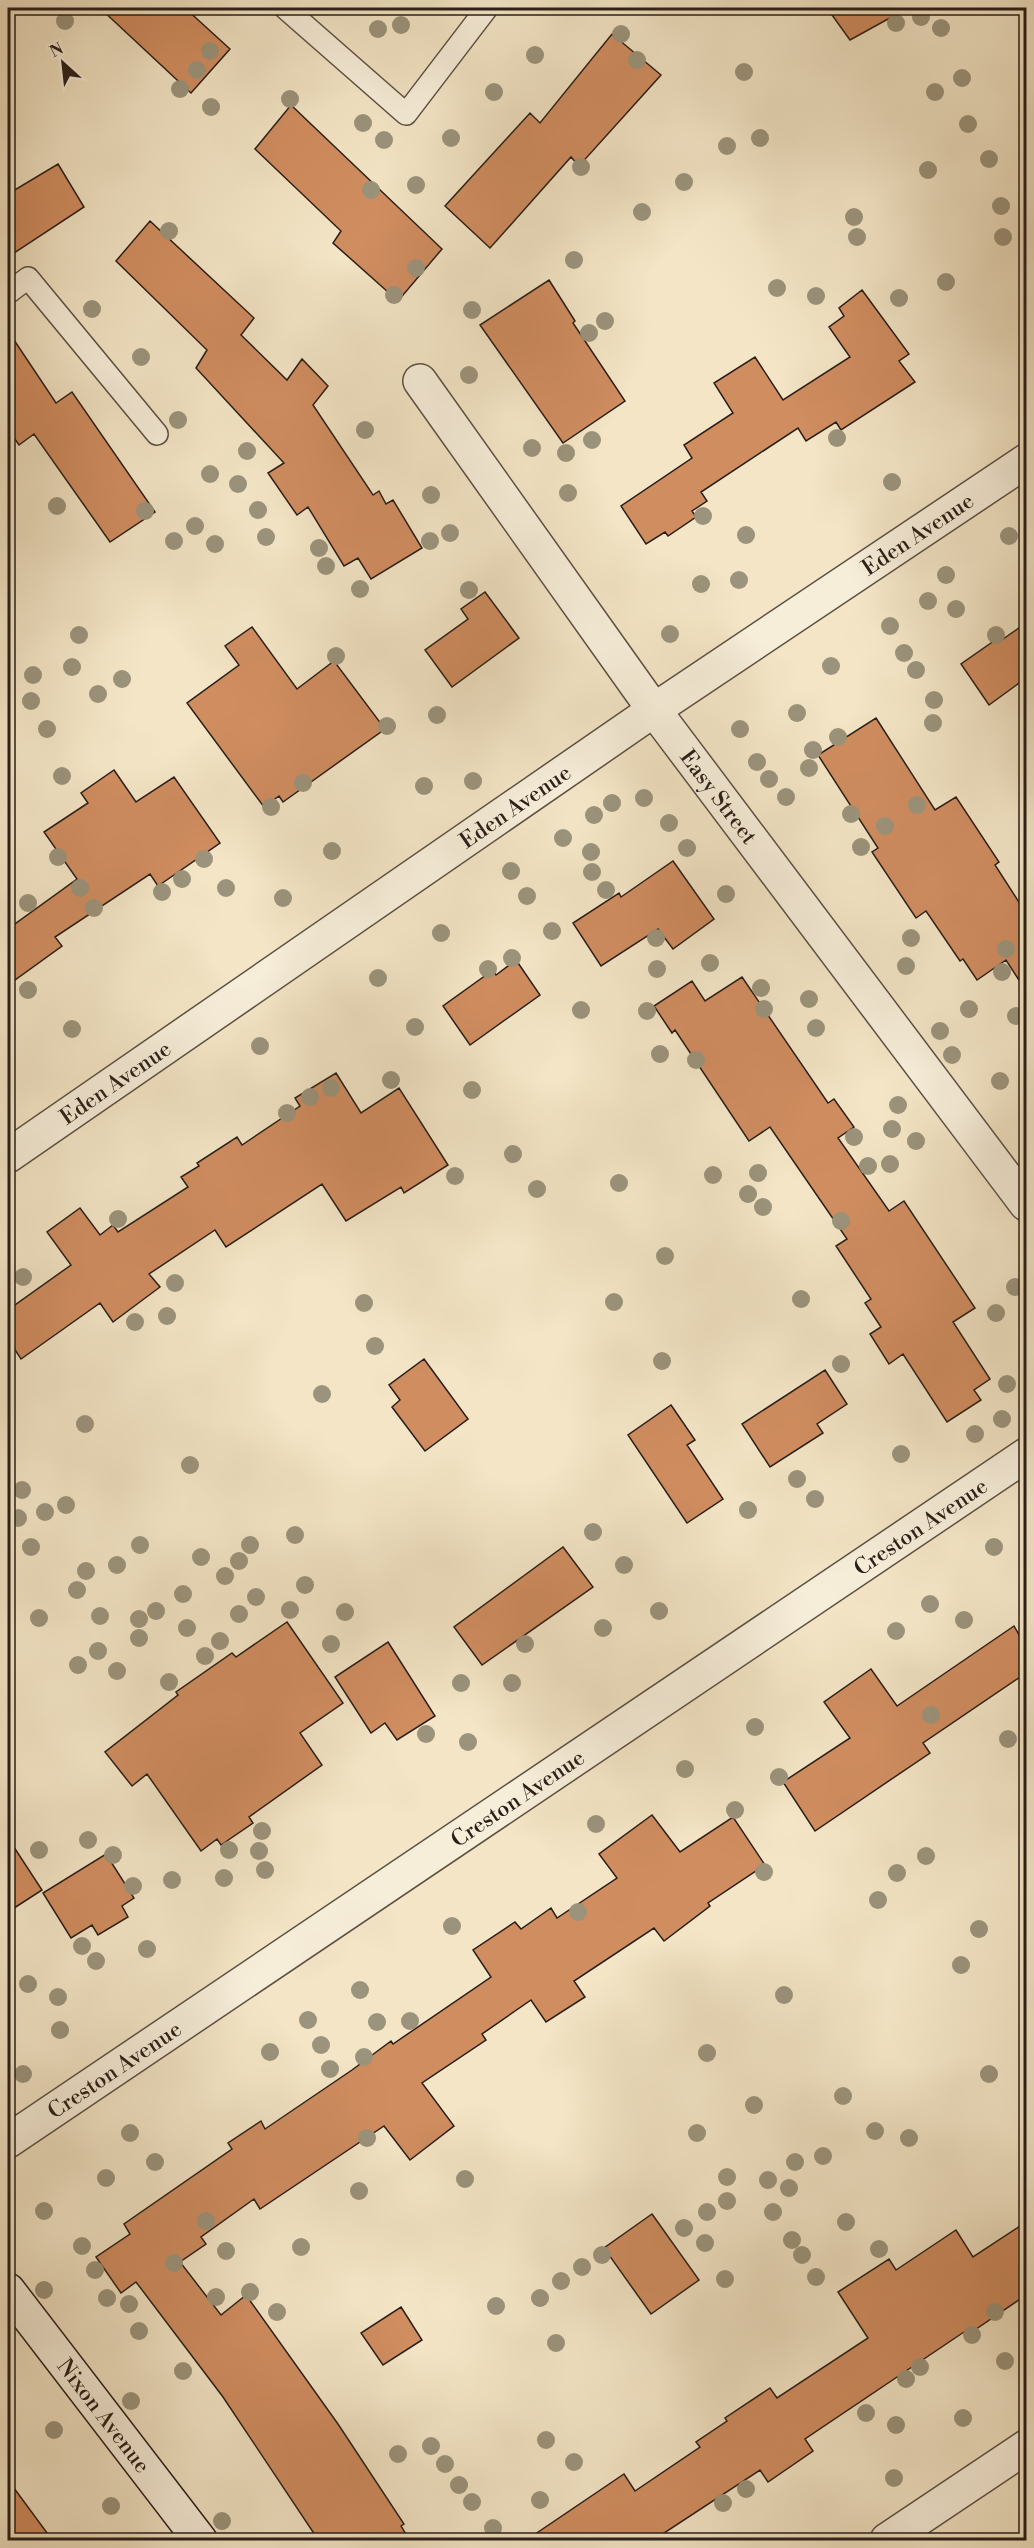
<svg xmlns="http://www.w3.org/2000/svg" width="1034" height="2548" font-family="'Libre Bodoni',serif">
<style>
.building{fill:#d08d60;stroke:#291e17;stroke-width:1.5}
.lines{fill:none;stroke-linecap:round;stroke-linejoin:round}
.lane-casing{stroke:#5c5043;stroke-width:24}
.street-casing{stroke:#5c5043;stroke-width:36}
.secondary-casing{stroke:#291e17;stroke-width:36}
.lane{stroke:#f7eeda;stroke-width:21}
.street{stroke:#f7eeda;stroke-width:33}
.secondary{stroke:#f7eeda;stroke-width:33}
.tree{fill:#9b937b}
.labels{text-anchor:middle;stroke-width:4.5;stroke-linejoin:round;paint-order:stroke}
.street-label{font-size:22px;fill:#291e17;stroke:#f7eeda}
</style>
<rect width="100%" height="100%" fill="#f3e5c6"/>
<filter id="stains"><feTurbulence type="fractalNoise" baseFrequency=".00333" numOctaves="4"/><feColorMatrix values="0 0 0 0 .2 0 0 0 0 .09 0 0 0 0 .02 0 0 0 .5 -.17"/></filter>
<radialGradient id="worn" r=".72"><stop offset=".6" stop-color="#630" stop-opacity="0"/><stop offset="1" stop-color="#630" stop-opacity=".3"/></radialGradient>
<path class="building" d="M100 8H185L230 49 191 93Z
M827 8H908L850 40Z
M612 34 661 75 579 166 571 157 490 248 445 206 530 113 540 123Z
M291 105 442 249 398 301 333 243 341 231 255 149Z
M58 164 84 207 8 257V194Z
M150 221 254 318 241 335 287 380 302 359 328 386 313 405 373 495 379 491 386 504 393 500 422 548 371 579 358 558 344 566 308 507 297 515 268 473 284 463 196 368 207 350 116 261Z
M549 280 575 321 573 323 625 401 563 443 480 325Z
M862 290 909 354 899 361 915 382 841 430 836 422 806 441 798 428 701 492 707 501 692 511 696 517 668 536 665 532 646 544 621 506 692 458 684 445 733 413 714 383 755 357 783 400 850 357 829 327 844 316 839 308Z
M8 331 56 403 72 392 155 512 110 542 34 434 19 445 8 429Z
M485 592 519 638 452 687 425 650 468 619 461 609Z
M1026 623V678L989 705 961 664 1001 636 1003 639Z
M252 627 297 689 334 661 385 729 283 802 279 796 264 807 187 703 239 665 225 646Z
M876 718 935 810 956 797 999 862 995 865 1026 913V991L1006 960 977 980 963 959 960 961 926 911 916 918 872 852 878 848 818 755Z
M114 770 136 802 174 777 220 843 158 886 150 874 55 937 62 946 8 985V929L77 879 44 832 88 803 81 793Z
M673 861 714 919 673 949 658 929 601 966 573 923 619 893 621 897Z
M516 960 540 995 470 1045 443 1006 493 970 496 975Z
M742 977 828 1103 834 1099 854 1127 838 1138 889 1211 904 1201 975 1308 953 1322 990 1379 974 1390 981 1400 947 1422 903 1354 889 1364 870 1334 881 1327 865 1303 871 1299 836 1246 847 1239 770 1127 749 1141 675 1030 672 1033 654 1006 692 981 705 1001Z
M336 1073 361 1113 399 1088 448 1165 404 1193 401 1187 346 1221 322 1184 226 1247 215 1230 149 1274 160 1287 113 1322 100 1303 21 1359 8 1339V1310L71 1265 47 1232 80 1208 100 1235 113 1225 118 1232 188 1187 181 1177 199 1166 197 1163 237 1137 242 1145 300 1106 295 1098Z
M424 1359 468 1419 425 1451 392 1407 400 1400 389 1385Z
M825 1370 847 1404 817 1424 823 1433 770 1467 742 1424Z
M671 1405 695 1440 687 1445 723 1499 687 1523 628 1435Z
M563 1547 593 1587 482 1665 454 1627Z
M287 1622 343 1703 300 1733 322 1765 249 1817 253 1823 221 1845 217 1839 201 1851 147 1774 132 1786 105 1752 178 1695 176 1692 232 1653 236 1657Z
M1014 1626 1026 1647V1673L923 1743 930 1753 815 1831 783 1782 850 1738 824 1702 871 1669 897 1706Z
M388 1642 435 1716 397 1740 385 1723 371 1733 335 1677Z
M652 1815 680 1852 733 1817 765 1865 708 1903 710 1906 664 1941 654 1928 574 1981 585 1997 546 2022 531 2000 482 2034 486 2040 422 2083 454 2126 410 2160 384 2126 260 2209 254 2199 201 2237 206 2244 180 2262 221 2315 246 2295 338 2424 404 2524 401 2526 410 2541H319L223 2397 136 2282 121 2293 96 2257 130 2234 124 2224 232 2149 228 2143 261 2121 265 2129 352 2070 391 2041 393 2044 491 1977 473 1950 515 1922 521 1929 551 1908 557 1918 617 1878 599 1854Z
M8 1838 42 1890 8 1912Z
M106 1854 134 1898 122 1906 128 1917 98 1935 92 1925 71 1938 43 1893Z
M652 2214 699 2280 651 2314 604 2248Z
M1026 2222V2295L966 2336 964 2332 805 2439 813 2451 768 2482 760 2470 652 2541H525L624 2474 635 2491 700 2447 696 2442 727 2421 725 2418 770 2388 777 2398 868 2338 838 2292 889 2259 896 2270 956 2230 973 2257Z
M401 2307 422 2340 383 2365 361 2333Z
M8 2480 53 2541H8Z"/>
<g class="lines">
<defs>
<path id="lane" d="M285 8 406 114 487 8
M8 293 28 278 157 434"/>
<g id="street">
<path id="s1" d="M420 381 654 710 1026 1204"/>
<path id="s2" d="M8 1156 654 710 1026 461"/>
<path id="s3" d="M8 2141 1026 1455"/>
<path d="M887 2540 1026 2447"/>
</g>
<g id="secondary">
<path id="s4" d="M8 2290 200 2540"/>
</g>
</defs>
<use href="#lane" class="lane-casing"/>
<use href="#street" class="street-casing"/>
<use href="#secondary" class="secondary-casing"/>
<use href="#lane" class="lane"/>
<use href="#street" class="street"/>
<use href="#secondary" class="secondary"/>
</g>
<g class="tree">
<circle cx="921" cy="17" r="9"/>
<circle cx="65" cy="21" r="9"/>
<circle cx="896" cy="23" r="9"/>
<circle cx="401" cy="25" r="9"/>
<circle cx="941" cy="28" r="9"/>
<circle cx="378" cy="29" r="9"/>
<circle cx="621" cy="34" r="9"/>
<circle cx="210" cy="51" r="9"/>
<circle cx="535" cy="55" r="9"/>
<circle cx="637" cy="60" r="9"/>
<circle cx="197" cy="70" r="9"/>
<circle cx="744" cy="72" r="9"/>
<circle cx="962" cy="78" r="9"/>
<circle cx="180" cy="89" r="9"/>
<circle cx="494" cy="92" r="9"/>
<circle cx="935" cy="92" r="9"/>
<circle cx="290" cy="99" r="9"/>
<circle cx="211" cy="107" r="9"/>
<circle cx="363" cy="123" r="9"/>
<circle cx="968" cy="124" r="9"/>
<circle cx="451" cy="138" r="9"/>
<circle cx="760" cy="138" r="9"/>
<circle cx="384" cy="140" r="9"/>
<circle cx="727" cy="146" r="9"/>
<circle cx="989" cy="159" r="9"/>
<circle cx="581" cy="167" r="9"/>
<circle cx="928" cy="170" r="9"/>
<circle cx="684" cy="182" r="9"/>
<circle cx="416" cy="185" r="9"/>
<circle cx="371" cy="190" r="9"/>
<circle cx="1001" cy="206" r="9"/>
<circle cx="642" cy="212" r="9"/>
<circle cx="854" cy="217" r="9"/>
<circle cx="169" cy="231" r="9"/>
<circle cx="857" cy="237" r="9"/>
<circle cx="1003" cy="237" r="9"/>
<circle cx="574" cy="260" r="9"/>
<circle cx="416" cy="268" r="9"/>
<circle cx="946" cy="282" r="9"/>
<circle cx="777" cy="288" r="9"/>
<circle cx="394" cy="295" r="9"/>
<circle cx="816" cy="296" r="9"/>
<circle cx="899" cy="298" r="9"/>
<circle cx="92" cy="309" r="9"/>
<circle cx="472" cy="310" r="9"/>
<circle cx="605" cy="321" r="9"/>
<circle cx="589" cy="333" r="9"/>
<circle cx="141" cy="357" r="9"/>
<circle cx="469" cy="375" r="9"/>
<circle cx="178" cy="420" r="9"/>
<circle cx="365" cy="430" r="9"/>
<circle cx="837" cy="438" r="9"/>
<circle cx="592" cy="440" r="9"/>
<circle cx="532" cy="448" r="9"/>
<circle cx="247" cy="451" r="9"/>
<circle cx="566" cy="453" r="9"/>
<circle cx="210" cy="474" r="9"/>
<circle cx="892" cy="482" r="9"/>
<circle cx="238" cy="484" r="9"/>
<circle cx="568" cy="493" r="9"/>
<circle cx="431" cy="495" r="9"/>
<circle cx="57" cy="506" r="9"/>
<circle cx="258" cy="510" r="9"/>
<circle cx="145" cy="511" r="9"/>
<circle cx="703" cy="516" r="9"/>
<circle cx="195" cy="526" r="9"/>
<circle cx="450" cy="533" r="9"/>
<circle cx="746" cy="535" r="9"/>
<circle cx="1009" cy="536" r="9"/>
<circle cx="266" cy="537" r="9"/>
<circle cx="174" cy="541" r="9"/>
<circle cx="430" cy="541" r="9"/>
<circle cx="215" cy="544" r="9"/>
<circle cx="319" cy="548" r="9"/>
<circle cx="326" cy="566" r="9"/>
<circle cx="946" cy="575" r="9"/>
<circle cx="739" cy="580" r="9"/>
<circle cx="701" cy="584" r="9"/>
<circle cx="360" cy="589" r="9"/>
<circle cx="469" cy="590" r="9"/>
<circle cx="928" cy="601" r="9"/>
<circle cx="956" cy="609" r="9"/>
<circle cx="890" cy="626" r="9"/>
<circle cx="670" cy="634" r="9"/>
<circle cx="79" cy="635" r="9"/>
<circle cx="996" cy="635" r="9"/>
<circle cx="904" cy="653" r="9"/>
<circle cx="336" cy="656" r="9"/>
<circle cx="831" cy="666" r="9"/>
<circle cx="72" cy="667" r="9"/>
<circle cx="916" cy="670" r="9"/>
<circle cx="33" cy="675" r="9"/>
<circle cx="122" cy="679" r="9"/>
<circle cx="98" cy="694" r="9"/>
<circle cx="934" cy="700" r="9"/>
<circle cx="31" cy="701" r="9"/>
<circle cx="797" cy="713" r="9"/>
<circle cx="437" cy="715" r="9"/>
<circle cx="933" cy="723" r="9"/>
<circle cx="387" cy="726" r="9"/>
<circle cx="47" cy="729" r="9"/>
<circle cx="740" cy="729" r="9"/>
<circle cx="838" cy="737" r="9"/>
<circle cx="813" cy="750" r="9"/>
<circle cx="757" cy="762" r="9"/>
<circle cx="809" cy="768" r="9"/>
<circle cx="62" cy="776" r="9"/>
<circle cx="769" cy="779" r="9"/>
<circle cx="473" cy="781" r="9"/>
<circle cx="303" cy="783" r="9"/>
<circle cx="424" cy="786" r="9"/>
<circle cx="786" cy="797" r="9"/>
<circle cx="644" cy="798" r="9"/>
<circle cx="612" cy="803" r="9"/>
<circle cx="917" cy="805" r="9"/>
<circle cx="271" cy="807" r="9"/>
<circle cx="851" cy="814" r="9"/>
<circle cx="594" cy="815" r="9"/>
<circle cx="669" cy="823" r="9"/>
<circle cx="885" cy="826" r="9"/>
<circle cx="563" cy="838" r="9"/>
<circle cx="861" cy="847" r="9"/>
<circle cx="687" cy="848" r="9"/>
<circle cx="332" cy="851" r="9"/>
<circle cx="591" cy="852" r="9"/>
<circle cx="58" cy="857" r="9"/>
<circle cx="204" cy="859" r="9"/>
<circle cx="511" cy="871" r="9"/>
<circle cx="592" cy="872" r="9"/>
<circle cx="182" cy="879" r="9"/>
<circle cx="80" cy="888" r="9"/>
<circle cx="226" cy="888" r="9"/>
<circle cx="606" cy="890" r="9"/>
<circle cx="162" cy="892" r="9"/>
<circle cx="726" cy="894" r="9"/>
<circle cx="527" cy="896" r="9"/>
<circle cx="283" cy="898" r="9"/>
<circle cx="28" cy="903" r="9"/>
<circle cx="94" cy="908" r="9"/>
<circle cx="552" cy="931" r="9"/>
<circle cx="441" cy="933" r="9"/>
<circle cx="656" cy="938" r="9"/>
<circle cx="911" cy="938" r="9"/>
<circle cx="1006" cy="949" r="9"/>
<circle cx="512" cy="958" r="9"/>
<circle cx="710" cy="963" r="9"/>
<circle cx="906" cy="966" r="9"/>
<circle cx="488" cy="969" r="9"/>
<circle cx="657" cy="969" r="9"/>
<circle cx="1002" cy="972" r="9"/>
<circle cx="378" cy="978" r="9"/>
<circle cx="761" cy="988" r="9"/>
<circle cx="28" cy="990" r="9"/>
<circle cx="809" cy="999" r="9"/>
<circle cx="764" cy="1009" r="9"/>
<circle cx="969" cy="1009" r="9"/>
<circle cx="581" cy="1010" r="9"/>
<circle cx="647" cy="1011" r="9"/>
<circle cx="1016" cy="1016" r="9"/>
<circle cx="415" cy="1027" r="9"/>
<circle cx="816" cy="1028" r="9"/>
<circle cx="72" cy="1029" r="9"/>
<circle cx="940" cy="1031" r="9"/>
<circle cx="260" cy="1046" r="9"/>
<circle cx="660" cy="1054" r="9"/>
<circle cx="952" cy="1055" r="9"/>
<circle cx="696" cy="1060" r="9"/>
<circle cx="391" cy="1080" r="9"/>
<circle cx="1000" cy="1081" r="9"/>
<circle cx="331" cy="1088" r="9"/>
<circle cx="472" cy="1090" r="9"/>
<circle cx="310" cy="1097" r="9"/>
<circle cx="898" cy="1105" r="9"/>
<circle cx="287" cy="1113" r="9"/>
<circle cx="892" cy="1129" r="9"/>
<circle cx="854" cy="1137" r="9"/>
<circle cx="916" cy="1141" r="9"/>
<circle cx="513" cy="1154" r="9"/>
<circle cx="890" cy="1164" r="9"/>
<circle cx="868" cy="1166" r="9"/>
<circle cx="758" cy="1173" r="9"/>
<circle cx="713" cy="1175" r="9"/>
<circle cx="455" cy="1176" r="9"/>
<circle cx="619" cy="1183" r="9"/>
<circle cx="537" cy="1189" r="9"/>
<circle cx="748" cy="1194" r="9"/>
<circle cx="763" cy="1207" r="9"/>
<circle cx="118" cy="1219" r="9"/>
<circle cx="841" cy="1221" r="9"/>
<circle cx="665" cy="1256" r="9"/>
<circle cx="23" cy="1277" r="9"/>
<circle cx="175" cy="1283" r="9"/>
<circle cx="1015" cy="1287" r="9"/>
<circle cx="801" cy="1299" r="9"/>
<circle cx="614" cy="1302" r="9"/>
<circle cx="364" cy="1303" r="9"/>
<circle cx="996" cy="1313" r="9"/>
<circle cx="167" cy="1316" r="9"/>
<circle cx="135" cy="1322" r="9"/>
<circle cx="375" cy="1346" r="9"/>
<circle cx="662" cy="1361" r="9"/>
<circle cx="841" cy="1364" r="9"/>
<circle cx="1007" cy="1384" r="9"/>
<circle cx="322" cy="1394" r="9"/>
<circle cx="1002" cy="1419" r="9"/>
<circle cx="85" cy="1424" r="9"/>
<circle cx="975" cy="1434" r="9"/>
<circle cx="901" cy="1454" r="9"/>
<circle cx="190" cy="1465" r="9"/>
<circle cx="797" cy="1479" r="9"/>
<circle cx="22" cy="1490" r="9"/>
<circle cx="815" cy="1499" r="9"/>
<circle cx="66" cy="1505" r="9"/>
<circle cx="748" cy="1510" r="9"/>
<circle cx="45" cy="1512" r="9"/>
<circle cx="18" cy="1518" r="9"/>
<circle cx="593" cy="1532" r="9"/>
<circle cx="295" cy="1535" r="9"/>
<circle cx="140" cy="1545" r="9"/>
<circle cx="250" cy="1545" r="9"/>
<circle cx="31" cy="1547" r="9"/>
<circle cx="994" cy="1547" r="9"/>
<circle cx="201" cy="1557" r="9"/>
<circle cx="239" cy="1561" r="9"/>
<circle cx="117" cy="1565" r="9"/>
<circle cx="624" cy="1565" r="9"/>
<circle cx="86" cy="1571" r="9"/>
<circle cx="225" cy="1576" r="9"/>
<circle cx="305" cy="1585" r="9"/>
<circle cx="77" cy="1590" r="9"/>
<circle cx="183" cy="1594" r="9"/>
<circle cx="256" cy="1597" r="9"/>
<circle cx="930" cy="1604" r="9"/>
<circle cx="290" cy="1610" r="9"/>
<circle cx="156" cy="1611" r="9"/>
<circle cx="659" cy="1611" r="9"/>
<circle cx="345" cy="1612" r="9"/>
<circle cx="239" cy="1614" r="9"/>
<circle cx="100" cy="1616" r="9"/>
<circle cx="39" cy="1618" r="9"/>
<circle cx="139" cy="1619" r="9"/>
<circle cx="964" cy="1620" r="9"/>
<circle cx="187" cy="1628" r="9"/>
<circle cx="603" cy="1628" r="9"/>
<circle cx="896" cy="1631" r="9"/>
<circle cx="139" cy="1638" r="9"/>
<circle cx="220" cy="1641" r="9"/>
<circle cx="331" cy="1644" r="9"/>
<circle cx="525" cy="1644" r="9"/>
<circle cx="98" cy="1651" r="9"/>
<circle cx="205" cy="1656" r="9"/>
<circle cx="78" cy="1665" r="9"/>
<circle cx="117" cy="1671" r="9"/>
<circle cx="169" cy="1682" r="9"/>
<circle cx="461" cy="1683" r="9"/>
<circle cx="512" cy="1683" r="9"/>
<circle cx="931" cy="1715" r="9"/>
<circle cx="755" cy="1727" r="9"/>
<circle cx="426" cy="1734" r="9"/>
<circle cx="1008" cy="1739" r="9"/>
<circle cx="468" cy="1742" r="9"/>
<circle cx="685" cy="1769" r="9"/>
<circle cx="779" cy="1777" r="9"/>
<circle cx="735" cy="1810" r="9"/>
<circle cx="596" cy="1824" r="9"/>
<circle cx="262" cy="1831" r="9"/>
<circle cx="88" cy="1840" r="9"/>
<circle cx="39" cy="1850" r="9"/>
<circle cx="229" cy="1850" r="9"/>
<circle cx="259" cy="1851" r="9"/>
<circle cx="113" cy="1855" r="9"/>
<circle cx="926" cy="1856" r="9"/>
<circle cx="265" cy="1870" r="9"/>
<circle cx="764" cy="1872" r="9"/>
<circle cx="897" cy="1873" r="9"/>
<circle cx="224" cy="1878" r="9"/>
<circle cx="172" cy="1880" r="9"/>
<circle cx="133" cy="1886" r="9"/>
<circle cx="878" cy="1900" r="9"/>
<circle cx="578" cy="1912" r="9"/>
<circle cx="452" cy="1926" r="9"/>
<circle cx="979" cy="1929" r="9"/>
<circle cx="82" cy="1946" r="9"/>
<circle cx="147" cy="1949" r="9"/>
<circle cx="96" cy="1961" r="9"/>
<circle cx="961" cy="1965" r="9"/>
<circle cx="28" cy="1984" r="9"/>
<circle cx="360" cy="1990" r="9"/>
<circle cx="784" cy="1995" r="9"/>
<circle cx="58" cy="1997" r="9"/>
<circle cx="308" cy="2020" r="9"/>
<circle cx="410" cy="2021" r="9"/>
<circle cx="377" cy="2022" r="9"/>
<circle cx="60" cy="2030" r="9"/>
<circle cx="321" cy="2045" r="9"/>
<circle cx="270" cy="2052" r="9"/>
<circle cx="707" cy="2053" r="9"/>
<circle cx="364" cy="2057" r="9"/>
<circle cx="330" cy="2069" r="9"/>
<circle cx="23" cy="2074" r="9"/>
<circle cx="989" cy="2074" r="9"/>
<circle cx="843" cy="2096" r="9"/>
<circle cx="754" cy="2105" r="9"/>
<circle cx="875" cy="2131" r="9"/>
<circle cx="130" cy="2133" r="9"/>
<circle cx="697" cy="2133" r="9"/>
<circle cx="367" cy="2138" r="9"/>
<circle cx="909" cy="2138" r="9"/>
<circle cx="823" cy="2156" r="9"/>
<circle cx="155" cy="2162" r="9"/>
<circle cx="795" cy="2162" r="9"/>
<circle cx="727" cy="2177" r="9"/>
<circle cx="106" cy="2178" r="9"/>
<circle cx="465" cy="2179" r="9"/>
<circle cx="768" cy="2180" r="9"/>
<circle cx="789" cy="2188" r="9"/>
<circle cx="359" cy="2191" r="9"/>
<circle cx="727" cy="2201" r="9"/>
<circle cx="44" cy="2211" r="9"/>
<circle cx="707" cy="2212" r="9"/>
<circle cx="773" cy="2212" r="9"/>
<circle cx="206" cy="2221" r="9"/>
<circle cx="846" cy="2222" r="9"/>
<circle cx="684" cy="2228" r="9"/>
<circle cx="792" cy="2240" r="9"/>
<circle cx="705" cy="2243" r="9"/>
<circle cx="82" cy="2246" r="9"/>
<circle cx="301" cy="2247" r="9"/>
<circle cx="879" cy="2249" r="9"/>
<circle cx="226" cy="2251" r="9"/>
<circle cx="602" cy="2255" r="9"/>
<circle cx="802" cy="2255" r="9"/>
<circle cx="174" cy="2263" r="9"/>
<circle cx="582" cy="2267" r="9"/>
<circle cx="95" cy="2270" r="9"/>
<circle cx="816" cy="2277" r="9"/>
<circle cx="725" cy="2279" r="9"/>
<circle cx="561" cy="2281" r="9"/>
<circle cx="44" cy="2290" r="9"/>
<circle cx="250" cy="2292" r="9"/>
<circle cx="216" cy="2297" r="9"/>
<circle cx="107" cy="2298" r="9"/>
<circle cx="540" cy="2298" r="9"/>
<circle cx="129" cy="2304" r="9"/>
<circle cx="496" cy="2306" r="9"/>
<circle cx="277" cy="2312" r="9"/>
<circle cx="995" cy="2312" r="9"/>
<circle cx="139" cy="2331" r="9"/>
<circle cx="972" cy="2335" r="9"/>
<circle cx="556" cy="2343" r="9"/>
<circle cx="1005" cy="2361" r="9"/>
<circle cx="920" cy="2367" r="9"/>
<circle cx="183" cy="2371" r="9"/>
<circle cx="906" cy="2379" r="9"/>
<circle cx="131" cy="2401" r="9"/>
<circle cx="866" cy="2413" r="9"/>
<circle cx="963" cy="2418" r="9"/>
<circle cx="896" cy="2425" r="9"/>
<circle cx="54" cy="2430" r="9"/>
<circle cx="546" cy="2440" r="9"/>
<circle cx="431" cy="2446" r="9"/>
<circle cx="398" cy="2454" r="9"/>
<circle cx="574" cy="2462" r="9"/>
<circle cx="445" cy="2464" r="9"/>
<circle cx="894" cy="2478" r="9"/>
<circle cx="459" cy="2485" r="9"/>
<circle cx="746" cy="2489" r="9"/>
<circle cx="540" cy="2500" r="9"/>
<circle cx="472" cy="2502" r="9"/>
<circle cx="723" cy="2503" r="9"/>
<circle cx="111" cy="2506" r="9"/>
<circle cx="222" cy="2521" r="9"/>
<circle cx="493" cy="2528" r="9"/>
</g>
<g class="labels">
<g class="street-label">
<text dy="8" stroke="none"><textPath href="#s2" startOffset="1102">Eden Avenue</textPath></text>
<text dy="8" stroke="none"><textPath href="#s1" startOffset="512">Easy Street</textPath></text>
<text dy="8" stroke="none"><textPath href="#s2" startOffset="616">Eden Avenue</textPath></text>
<text dy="8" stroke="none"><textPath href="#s2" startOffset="130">Eden Avenue</textPath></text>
<text dy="8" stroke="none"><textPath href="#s3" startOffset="1100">Creston Avenue</textPath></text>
<text dy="8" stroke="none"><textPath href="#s3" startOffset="614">Creston Avenue</textPath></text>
<text dy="8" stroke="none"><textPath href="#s3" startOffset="128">Creston Avenue</textPath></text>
<text dy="8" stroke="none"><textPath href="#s4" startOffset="158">Nixon Avenue</textPath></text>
</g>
</g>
<rect width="1034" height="2548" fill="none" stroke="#f3e5c6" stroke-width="30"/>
<rect x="9" y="9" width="1016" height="2530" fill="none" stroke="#291e17" stroke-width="3"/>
<rect x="15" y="15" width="1004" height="2518" fill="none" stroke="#291e17" stroke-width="1.5"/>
<g transform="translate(63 63) rotate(333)" stroke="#f7eeda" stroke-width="4.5" paint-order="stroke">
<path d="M0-4.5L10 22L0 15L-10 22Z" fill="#291e17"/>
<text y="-9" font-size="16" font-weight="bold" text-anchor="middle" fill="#291e17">N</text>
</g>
<rect width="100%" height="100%" filter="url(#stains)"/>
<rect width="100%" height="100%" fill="url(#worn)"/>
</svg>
